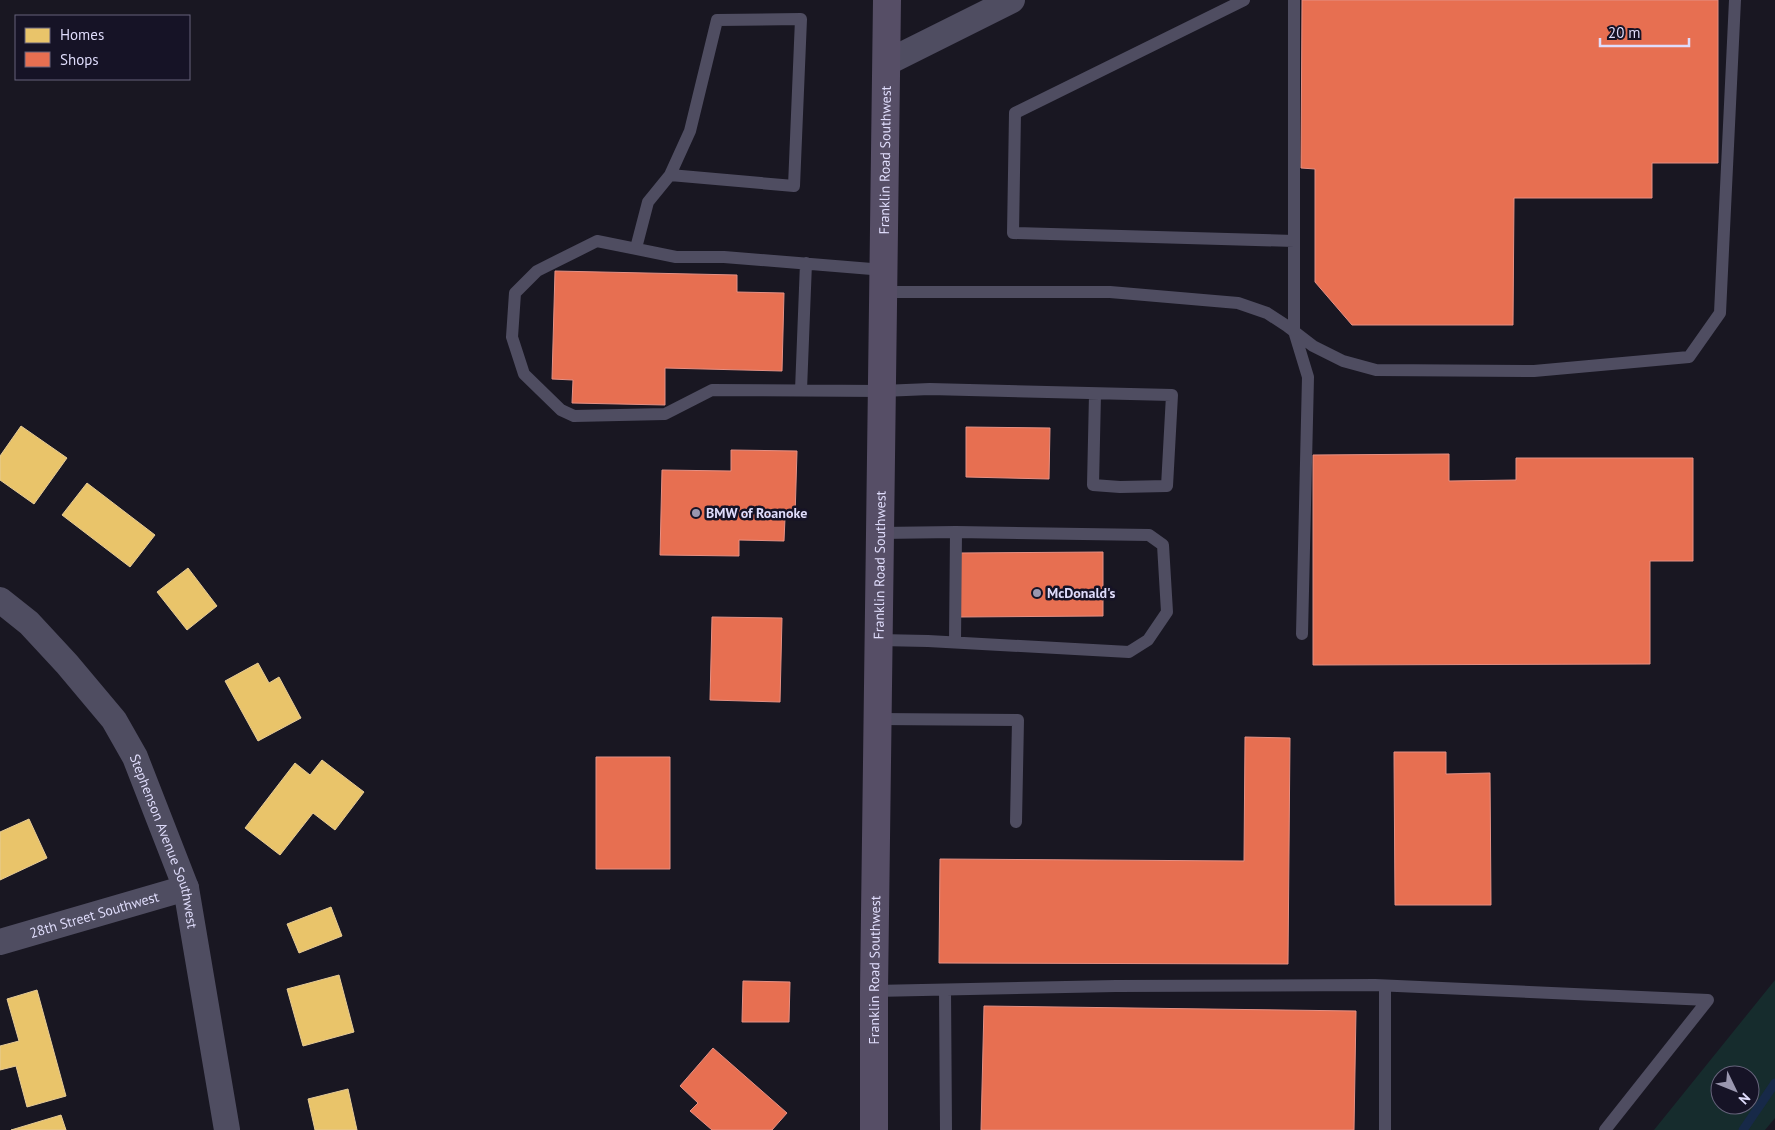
<svg xmlns="http://www.w3.org/2000/svg" width="1775" height="1130" font-family="'PT Sans',sans-serif">
<style>
.green{fill:#162c2d;fill-rule:evenodd}
.homes{fill:#e9c46a;stroke:#e6cb96}
.shops{fill:#e76f51;stroke:#e59084}
.lines{fill:none;stroke-linecap:round;stroke-linejoin:round}
.stream{stroke:#172948;stroke-width:9}
.service{stroke:#4f4d61;stroke-width:12}
.minor{stroke:#4f4d61;stroke-width:26}
.primary{stroke:#564e66;stroke-width:28}
.poi-dot{fill:#9a97af;stroke:#161326;stroke-width:2}
.labels{text-anchor:middle;stroke-width:5;stroke-linejoin:round;paint-order:stroke}
.street-label{font-size:14px;fill:#dfdcfb;stroke:#161326}
.poi-label{font-size:14px;font-weight:bold;fill:#dfdcfb;stroke:#161326;text-anchor:start}
</style>
<rect width="100%" height="100%" fill="#191722"/>
<path class="green" d="M1775 980V1118L1765 1130H1654ZM1720 1075H1750V1105H1720Z"/>
<path class="homes" d="M21 426 67 458 34 504 0 480V456Z
M87 483 155 535 130 567 62 515Z
M188 568 217 606 187 630 157 592Z
M258 663 269 683 279 677 301 718 258 741 225 681Z
M322 760 364 792 335 830 313 813 280 855 245 828 295 763 310 775Z
M29 819 47 858 0 880V832Z
M331 907 342 936 299 953 287 924Z
M339 975 354 1032 303 1046 287 989Z
M37 990 66 1096 27 1107 16 1066 0 1070V1046L19 1041 7 999Z
M348 1089 357 1130H315L308 1099Z
M61 1115 66 1130H11Z"/>
<path class="shops" d="M1302 0H1718V163H1652V198H1514L1513 325H1352L1315 282V169L1301 168Z
M555 271 737 275V292L784 293 782 371 665 368V405L572 403 573 380 552 379Z
M966 427 1050 428 1049 479 966 477Z
M731 450 797 451 795 518H785L784 541 739 540V556L660 555 662 470 731 471Z
M1449 454V481L1516 480V458H1693V561H1650V664L1313 665V455Z
M1103 552V616L959 617V553Z
M712 617 782 618 780 702 710 700Z
M1245 737 1290 738 1288 964 939 963 940 859 1244 861Z
M1394 752H1446V774L1490 773 1491 905H1395Z
M596 757H670V869H596Z
M743 981 790 982 789 1022H742Z
M984 1006 1356 1011 1354 1130H981Z
M713 1048 787 1113 772 1130H712L690 1111 698 1103 680 1086Z"/>
<g class="lines">
<path class="stream" d="M1743 1130 1775 1083"/>
<path class="service" d="M1244 0 1015 113 1013 233 1294 241
M1294 0V331L1308 377 1302 634
M636 248 648 202 670 175 690 131 717 20 801 19 794 186 670 175
M884 270 724 257H676L597 241 537 271 515 293 512 337 524 374 561 410 574 416 665 414 712 390 882 391 930 389 1172 395 1167 486 1120 487 1093 485 1095 394
M884 292H1110L1238 303 1267 313 1287 326 1313 346 1343 361 1376 370 1534 371 1689 357 1720 313 1735 0
M801 390 806 263
M879 640 928 641 1129 652 1148 640 1167 612 1163 545 1149 535 956 532 880 533
M955 642 956 532
M878 719 1018 720 1016 822
M1385 986V1130
M945 990 946 1130
M874 991 1116 986 1375 985 1708 1000 1605 1130"/>
<g class="minor">
<path d="M886 63 1012 0"/>
<path id="s1" d="M0 600 29 623 67 664 114 720 135 757 186 888 227 1130"/>
<path id="s2" d="M0 942 186 888"/>
</g>
<path class="primary" id="s3" d="M874 1130V991L887 0"/>
</g>
<g class="poi-dot">
<circle cx="696" cy="513" r="5"/>
<circle cx="1037" cy="593" r="5"/>
</g>
<g class="labels">
<g class="street-label">
<text dy="5" stroke="none"><textPath href="#s3" startOffset="970">Franklin Road Southwest</textPath></text>
<text dy="5" stroke="none"><textPath href="#s3" startOffset="565">Franklin Road Southwest</textPath></text>
<text dy="5" stroke="none"><textPath href="#s1" startOffset="298">Stephenson Avenue Southwest</textPath></text>
<text dy="5" stroke="none"><textPath href="#s2" startOffset="98">28th Street Southwest</textPath></text>
<text dy="5" stroke="none"><textPath href="#s3" startOffset="160">Franklin Road Southwest</textPath></text>
</g>
<g class="poi-label">
<text x="706" y="518">BMW of Roanoke</text>
<text x="1047" y="598">McDonald's</text>
</g>
</g>
<rect x="15" y="15" width="175" height="65" fill="#161326" stroke="#66637b"/>
<rect x="25" y="28" width="25" height="15" fill="#e9c46a" stroke="#66637b"/>
<text x="60" y="40" font-size="15" fill="#dfdcfb">Homes</text>
<rect x="25" y="52" width="25" height="15" fill="#e76f51" stroke="#66637b"/>
<text x="60" y="65" font-size="15" fill="#dfdcfb">Shops</text>
<g transform="translate(1735 1090) rotate(133)"><circle r="24" fill="#161326" stroke="#66637b"/>
<path d="M0-4L9 19L0 12L-9 19Z" fill="#9a97af"/>
<text y="-8" font-size="14" font-weight="bold" text-anchor="middle" fill="#dfdcfb">N</text>
</g>
<path d="M1600 38v8h89v-8" fill="none" stroke="#dfdcfb" stroke-width="2.5"/>
<text x="1608" y="38" font-size="15" fill="#dfdcfb" stroke="#161326" stroke-width="4" paint-order="stroke">20 m</text>
</svg>
